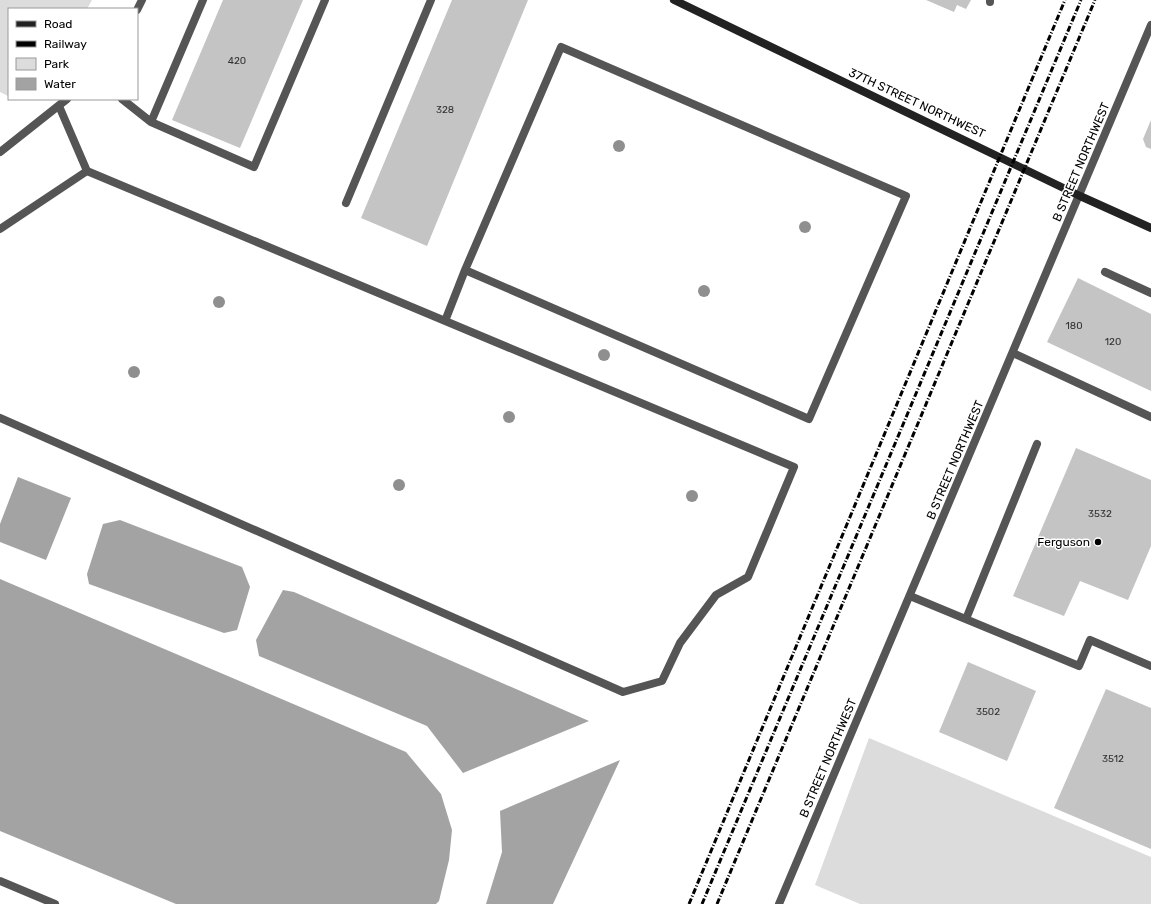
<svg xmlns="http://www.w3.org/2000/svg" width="1151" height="904" font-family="Rubik,sans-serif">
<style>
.green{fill:#dcdcdc}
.water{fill:#a3a3a3}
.building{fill:#c4c4c4}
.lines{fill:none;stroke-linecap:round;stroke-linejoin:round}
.service{stroke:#555;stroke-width:8}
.tertiary{stroke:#555;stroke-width:8}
.secondary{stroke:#222;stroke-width:8}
.rail{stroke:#000;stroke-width:3;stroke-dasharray:6 2 1 2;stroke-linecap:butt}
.tree{fill:#8f8f8f}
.poi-dot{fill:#000;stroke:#fff;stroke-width:1.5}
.labels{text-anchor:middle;stroke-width:3;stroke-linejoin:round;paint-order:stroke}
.number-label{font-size:10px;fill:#313131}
.street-label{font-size:12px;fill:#000;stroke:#fff}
.poi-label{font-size:12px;fill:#000;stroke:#fff;text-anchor:end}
</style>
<rect width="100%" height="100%" fill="#fff"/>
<path class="green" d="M0 0H92L87 9H9V95L8 96 0 92Z
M869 738 1151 857V904H860L815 885Z"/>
<path class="water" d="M18 477 71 498 46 560 0 542V524Z
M120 520 242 567 250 587 237 630 224 633 89 584 87 574 103 524Z
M0 579 406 752 441 794 452 830 449 860 439 901 436 904H176L0 831Z
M283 590 294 592 589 721 463 773 427 726 259 656 256 640Z
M620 760 553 904H486L502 852 500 811Z"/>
<path class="building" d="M223 0H303L240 148 172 120Z
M452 0H528L427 246 361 218Z
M926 0H971L966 9 957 5 954 12Z
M1151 120V149L1146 147 1143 139Z
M1078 278 1151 314V391L1047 342Z
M1076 448 1151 480V546L1128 600 1080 581 1064 616 1013 596Z
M968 662 1036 691 1007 761 939 732Z
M1106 689 1151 708V849L1054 808Z"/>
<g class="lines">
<path class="service" d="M990 2V0
M122 99 151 122 254 167 325 0
M59 106 87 171
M151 122 203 0
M346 203 431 0
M0 229 87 171 794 467 748 577 716 595 680 643 662 681 623 692 0 418
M1105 272 1151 293
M445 321 465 270 809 419 906 196 561 47 465 270
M1013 353 1151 417
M910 596 1079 666 1090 640 1151 666
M966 619 1037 444
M0 881 55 904"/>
<path class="tertiary" d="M137 10 142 0
M0 152 67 99
M779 904 1151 25"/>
<path class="secondary" d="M674 0 1080 196 1151 228"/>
<path class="rail" d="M689 904 1065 0
M702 904 1081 0
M717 904 1095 0"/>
</g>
<g class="tree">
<circle cx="619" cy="146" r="6"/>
<circle cx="805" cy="227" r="6"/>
<circle cx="704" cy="291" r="6"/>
<circle cx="219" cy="302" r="6"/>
<circle cx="604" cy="355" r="6"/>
<circle cx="134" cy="372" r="6"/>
<circle cx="509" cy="417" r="6"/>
<circle cx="399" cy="485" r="6"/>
<circle cx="692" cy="496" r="6"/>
</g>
<circle class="poi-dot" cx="1098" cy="542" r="4"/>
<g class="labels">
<g class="number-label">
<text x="237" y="64">420</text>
<text x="445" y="113">328</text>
<text x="1074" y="329">180</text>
<text x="1113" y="345">120</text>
<text x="1100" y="517">3532</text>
<text x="988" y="715">3502</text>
<text x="1113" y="762">3512</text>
</g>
<g class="street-label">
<text transform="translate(917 103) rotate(25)" y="4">37TH STREET NORTHWEST</text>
<text transform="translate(1081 162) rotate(-67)" y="4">B STREET NORTHWEST</text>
<text transform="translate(955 460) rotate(-67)" y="4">B STREET NORTHWEST</text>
<text transform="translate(828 758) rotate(-67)" y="4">B STREET NORTHWEST</text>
</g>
<g class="poi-label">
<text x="1090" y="546">Ferguson</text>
</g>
</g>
<rect x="8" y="8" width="130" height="92" fill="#ffffff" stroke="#999999"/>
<rect x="16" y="21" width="20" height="6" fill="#222222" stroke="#999999"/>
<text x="44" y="28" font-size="12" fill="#000000">Road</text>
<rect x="16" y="41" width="20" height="6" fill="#000000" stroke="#999999"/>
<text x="44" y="48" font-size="12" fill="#000000">Railway</text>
<rect x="16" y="58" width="20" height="12" fill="#dcdcdc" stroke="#999999"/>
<text x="44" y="68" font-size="12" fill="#000000">Park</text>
<rect x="16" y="78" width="20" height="12" fill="#a3a3a3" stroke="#999999"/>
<text x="44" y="88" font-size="12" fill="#000000">Water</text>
</svg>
